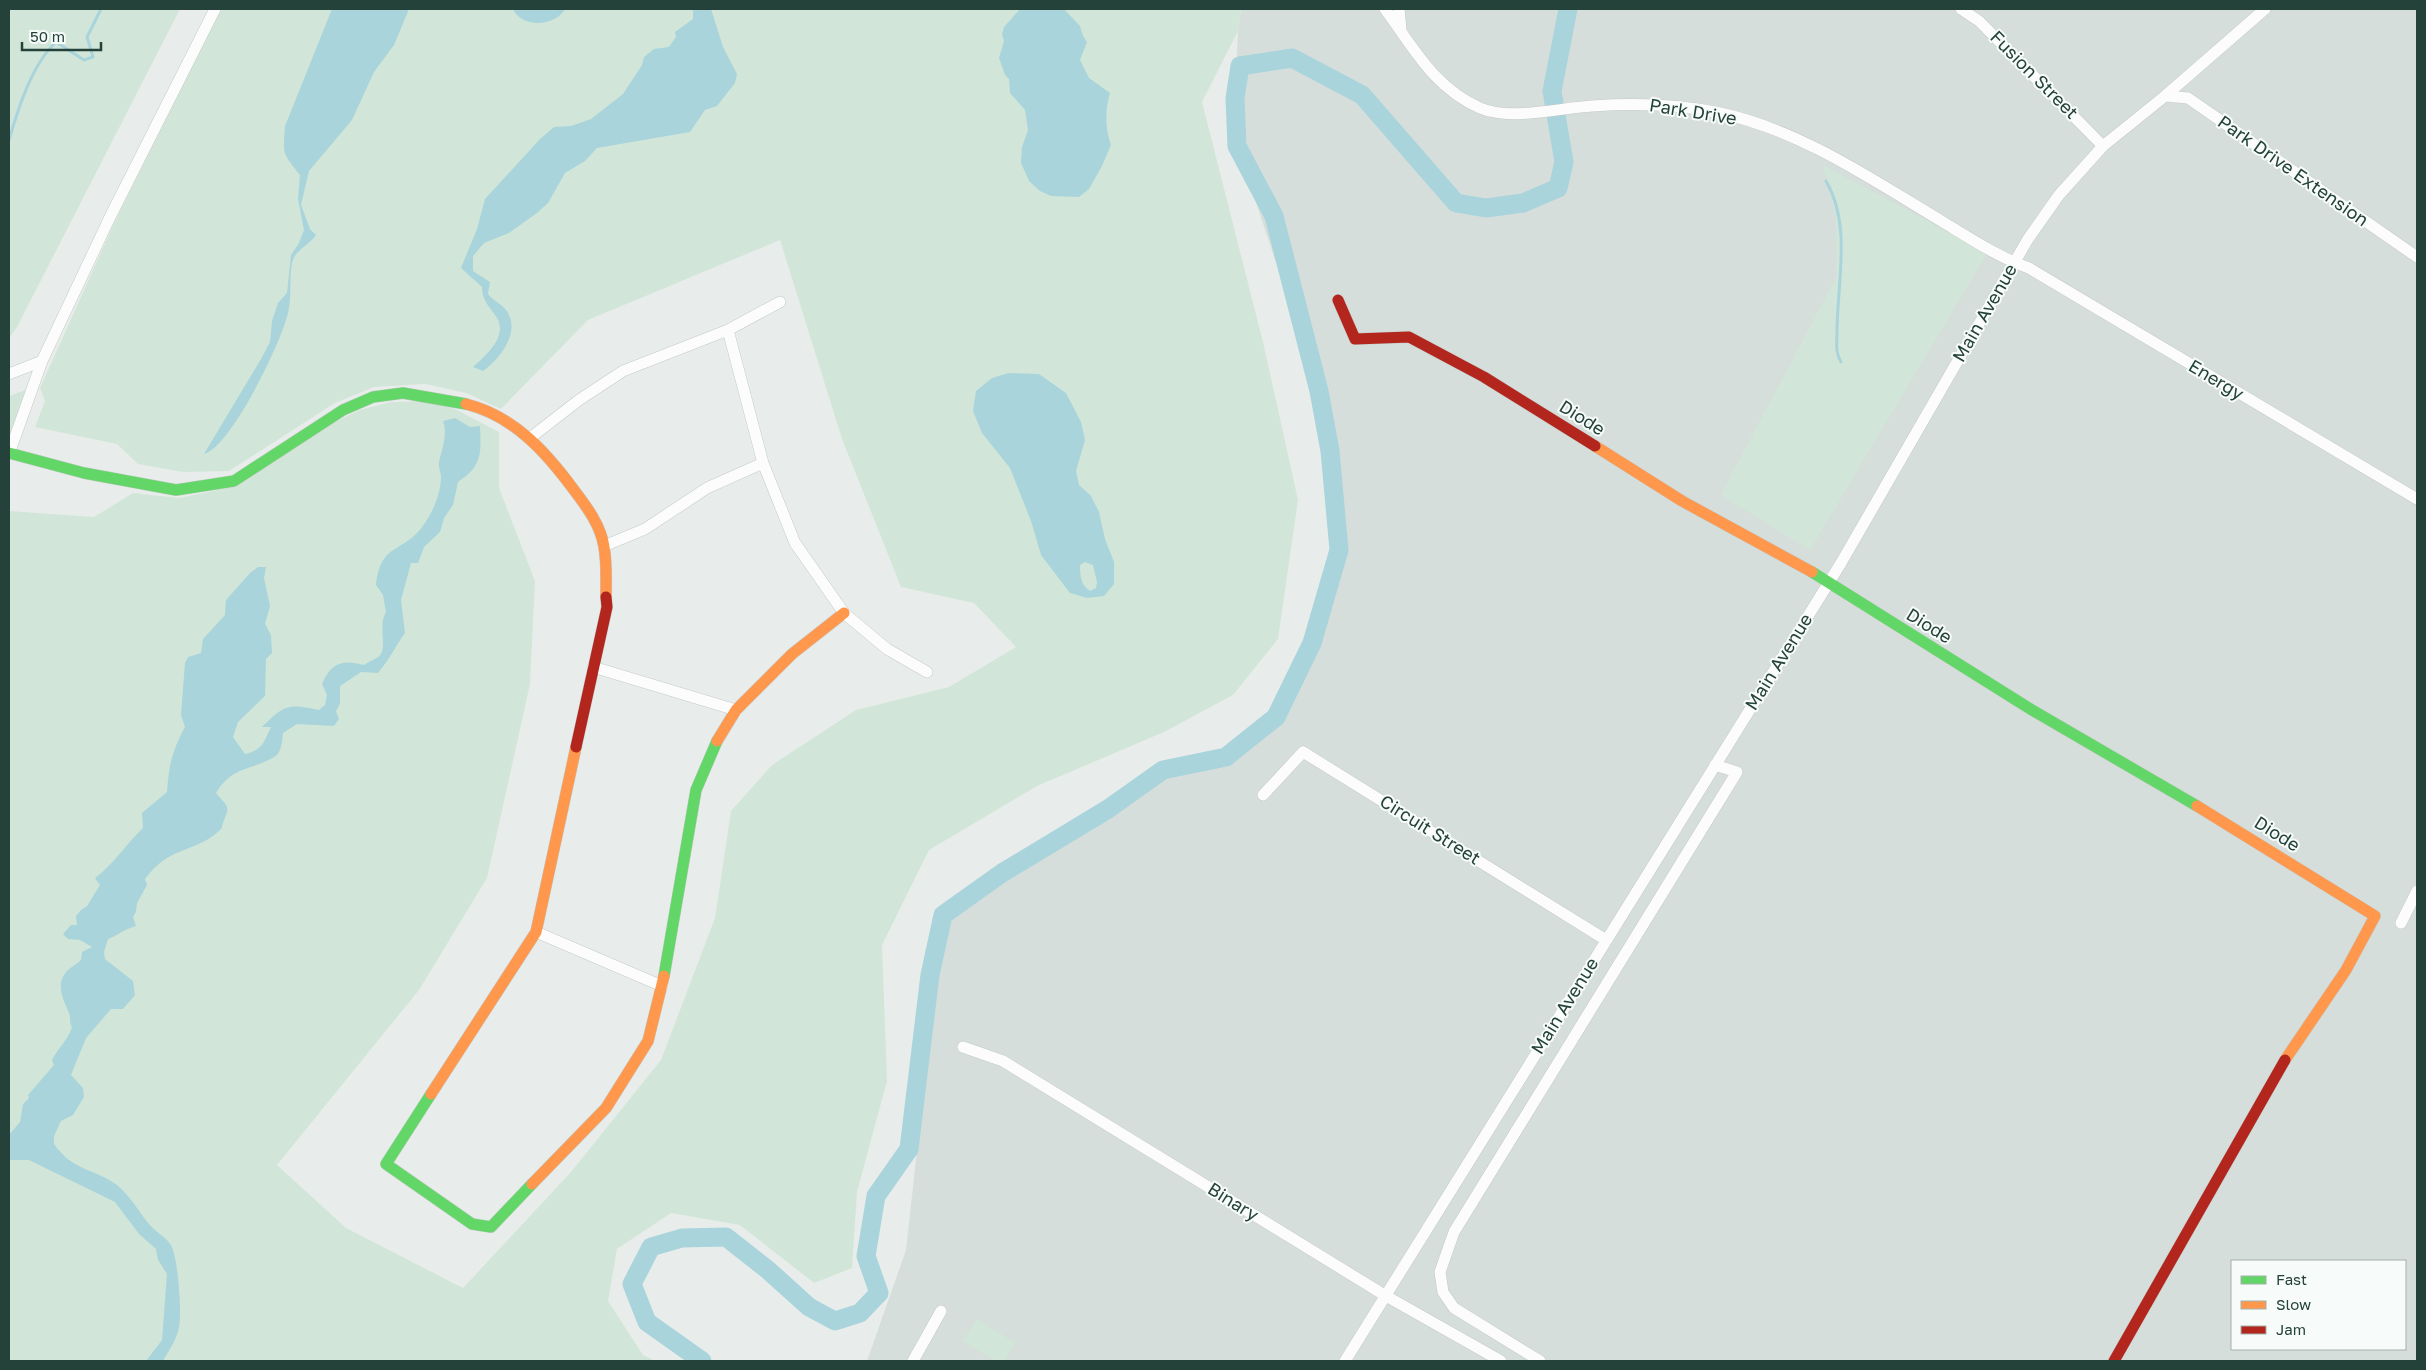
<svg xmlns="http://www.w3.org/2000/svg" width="2426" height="1370" font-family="'Golos Text',sans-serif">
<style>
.built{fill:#d6dedb;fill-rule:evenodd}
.green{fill:#d1e6d8}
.water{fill:#a9d4db;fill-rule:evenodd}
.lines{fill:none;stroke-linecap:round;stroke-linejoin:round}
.stream{stroke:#a9d4db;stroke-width:3}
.river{stroke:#a9d4db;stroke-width:19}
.street-casing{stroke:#c5cac8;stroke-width:12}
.fast-casing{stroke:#c3cbc8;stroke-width:12}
.slow-casing{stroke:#c3cbc8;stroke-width:12}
.jam-casing{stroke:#c3cbc8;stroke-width:12}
.street{stroke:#fcfcfc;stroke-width:11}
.fast{stroke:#63d668;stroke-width:11}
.slow{stroke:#ff974d;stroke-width:11}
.jam{stroke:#b3261e;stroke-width:11}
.labels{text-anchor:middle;stroke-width:4;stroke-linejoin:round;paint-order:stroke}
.street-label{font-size:18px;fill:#24423a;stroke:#f7fbf9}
</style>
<rect width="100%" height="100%" fill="#e8edeb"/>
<path class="built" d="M1241 9H2417V1361H867L906 1250 943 915 1002 873 1108 809 1163 770 1226 757 1276 717 1312 643 1339 550 1330 451 1319 391 1237 146 1235 98 1238 31ZM2232 1261H2405V1349H2232Z"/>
<path class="green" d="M9 9H180L17 327 9 338Z
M221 9H1241L1238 31 1202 102 1263 342 1298 500 1278 639 1233 695 1164 732 1037 786 929 850 882 945 887 1081 857 1192 852 1268 814 1283 740 1225 671 1213 617 1249 608 1301 643 1355 655 1361H9V511L94 517 133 493 179 498 237 486 337 421 360 410 391 402 431 401 457 410 499 432V488L535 581 530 684 487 878 419 990 277 1165 346 1228 463 1288 571 1172 661 1060 715 918 731 811 772 765 856 710 949 687 1016 647 974 603 901 587 842 439 780 240 588 320 501 409 466 393 425 384 374 387 335 403 229 471 183 472 138 464 117 444 35 427 45 401 40 388 116 219Z
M1823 165 1987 253 1810 550 1721 495 1837 276 1836 217Z
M31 388 9 440V396Z
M977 1319 1015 1343 1004 1361H996L963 1341Z"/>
<path class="water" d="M332 9H409L394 45 374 72 352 120 309 171 301 205 310 229 316 235C309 246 295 249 292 263 289 279 292 296 288 313 282 341 231 447 204 454L261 359 270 342 272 321 278 303 287 293 291 255 299 243 304 230 298 199 300 175C282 152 283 155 285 126Z
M513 9H565C555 27 521 28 513 9Z
M693 9H711L723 47 737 74 735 83 717 106 705 110 690 132 597 148 585 161 565 173 548 203 537 213 509 233 484 243 473 256V271L490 282 488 294C493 301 502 304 506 310 522 331 500 359 483 371L473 367C485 356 508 337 497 318 490 307 482 301 482 287L461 268 477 229 485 199 540 139 554 127 571 126 591 119 623 94 642 65 644 57 654 49 669 47 676 37 675 32 693 19Z
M1020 9H1064L1080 26 1083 36 1087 42 1080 60 1089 78 1110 93C1105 109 1105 129 1111 145L1102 166 1089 189 1079 197 1051 196 1040 191 1029 181 1021 163 1022 147 1028 130 1025 110 1010 93 1009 79 1005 75 999 58 1004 41 1002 34 1004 27Z
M1009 373 1039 374 1066 393 1081 422 1085 440 1076 471 1079 485 1091 496 1099 512 1105 539 1114 562V584L1104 596 1087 598 1070 593 1041 555 1031 521 1010 468 982 433 973 411 976 391 992 378ZM1085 562 1093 565 1097 582 1096 588 1090 591C1081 585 1080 577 1080 565Z
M455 418 470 427 480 426C481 452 483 466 458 482L453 505 444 518 440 532 424 547 418 563H411L401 600 405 633C395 647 389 660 378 673L361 672 340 686V704L336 711 339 719 334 726 297 724 283 733C282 741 282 753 274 757 251 771 233 765 216 793 219 797 225 802 227 807 229 813 222 821 222 828 204 847 183 847 164 860 157 865 150 872 145 879L147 885 137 903 136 912 133 917 136 926C122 930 119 935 108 939L104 952 105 959 133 981 135 995 123 1009H111L86 1038 71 1075 83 1088 84 1097 73 1115 61 1121 54 1136V1144C74 1172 92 1167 117 1185 130 1196 138 1210 148 1223 154 1231 165 1236 171 1245 178 1257 182 1313 179 1327 177 1339 169 1350 163 1361H146L162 1340 167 1274 158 1260 156 1249 139 1234 115 1202 29 1160H9V1135L20 1122 23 1104 29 1098 28 1095 54 1065 52 1060C58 1048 68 1040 72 1027 69 1022 71 1018 69 1013 64 1001 55 985 66 972 69 968 76 965 81 960L82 952 92 947 80 940 68 939 63 934 71 925H77L76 916 81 910 87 906 100 885 95 878C114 864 126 844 143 828L142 813 167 792C169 765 172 751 185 727L181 715 185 663 188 657 201 653 203 639 225 615 226 600 250 573 258 567H266L264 578 270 606 265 624 271 635 272 653 266 659 265 696 238 722 233 737 245 754C264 749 263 743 271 727H262C284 705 288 703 319 710L325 705 327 695 322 684C331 663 342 659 364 665 368 662 374 660 378 657 389 649 377 626 386 612L383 595 376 585C381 542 402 554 422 527 432 514 441 494 441 477 441 472 438 467 439 462 442 449 448 433 443 421Z"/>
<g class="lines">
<path class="stream" d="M9 140C18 109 32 64 56 42L84 60 93 57 87 37 101 9
M1826 181C1852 225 1837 283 1837 332 1837 342 1835 353 1841 362"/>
<path class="river" d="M702 1361 647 1322 632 1284 651 1247 682 1238 726 1237 768 1270 809 1307 835 1321 860 1313 879 1293 866 1256 876 1196 909 1149 930 975 943 915 1002 873 1108 809 1163 770 1226 757 1276 717 1312 643 1339 550 1330 451 1319 391 1274 216 1237 146 1235 98 1240 66 1292 58 1362 95 1456 203 1486 208 1523 203 1558 188 1564 162 1552 91 1568 9"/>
<defs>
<path id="street" d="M1385 9C1413 47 1434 88 1480 108 1510 121 1559 108 1592 106 1635 103 1678 104 1720 113 1800 130 1873 180 1943 222 1971 239 1998 257 2029 268L2417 499
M1399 9 1401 30
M1961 9 1979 21 2103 146
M2165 96 2188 98 2417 257
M728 330 763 463 795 543 844 613 887 649 927 672
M9 374 42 361
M530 438 579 400 623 371 728 330 780 302
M9 454 42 361 110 217 215 9
M604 546 645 529 707 488 763 463
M593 667 736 710
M1263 795 1303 752 1606 940
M2401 923 2417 891
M536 932 662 986
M963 1047 1003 1061 1386 1296 1501 1361
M913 1361 941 1311
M1345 1361 1841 563 2028 239 2059 195 2103 146 2165 96 2265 9
M1540 1361 1454 1308 1443 1292 1440 1272 1454 1232 1737 772 1715 765"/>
<path id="fast" d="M9 453 84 473 176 490 234 481 343 410 373 397 403 393 466 404
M1812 572 2032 710 2197 806
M664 976 696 790 717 741
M431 1094 386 1164 472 1224 491 1227 532 1184"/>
<path id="slow" d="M466 404C514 416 546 452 574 490 587 507 601 526 604 547 607 563 606 581 606 597
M1595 446 1682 501 1812 572
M717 741 736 710 792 654 844 613
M2197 806 2375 916 2346 970 2285 1060
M431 1094 536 932 576 747
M532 1184 606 1108 648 1041 664 976"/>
<path id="jam" d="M1338 300 1355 339 1409 337 1484 377 1595 446
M576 747 607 607 606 597
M2114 1361 2285 1060"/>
</defs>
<use href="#street" class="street-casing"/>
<use href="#fast" class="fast-casing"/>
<use href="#slow" class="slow-casing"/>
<use href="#jam" class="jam-casing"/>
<use href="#street" class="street"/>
<use href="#fast" class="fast"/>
<use href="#slow" class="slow"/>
<use href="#jam" class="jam"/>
</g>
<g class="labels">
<g class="street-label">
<text transform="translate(2034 75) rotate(45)" y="6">Fusion Street</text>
<text transform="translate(1693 112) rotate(9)" y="6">Park Drive</text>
<text transform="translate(2293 171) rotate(35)" y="6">Park Drive Extension</text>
<text transform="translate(1985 313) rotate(-60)" y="6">Main Avenue</text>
<text transform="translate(2216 380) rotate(31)" y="6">Energy</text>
<text transform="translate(1582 418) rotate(32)" y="6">Diode</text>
<text transform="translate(1929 626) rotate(32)" y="6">Diode</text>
<text transform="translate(1779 662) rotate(-58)" y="6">Main Avenue</text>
<text transform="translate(1430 830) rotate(32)" y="6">Circuit Street</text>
<text transform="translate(2277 834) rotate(32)" y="6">Diode</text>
<text transform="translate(1565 1006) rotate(-58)" y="6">Main Avenue</text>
<text transform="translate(1233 1202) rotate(32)" y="6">Binary</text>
</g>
</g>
<rect width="2426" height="1370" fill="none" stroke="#24423a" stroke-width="20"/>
<rect x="2231" y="1260" width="175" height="90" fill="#f7fbf9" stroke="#a3b1ad"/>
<rect x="2241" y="1276" width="25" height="8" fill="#63d668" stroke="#a3b1ad"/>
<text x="2276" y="1285" font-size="15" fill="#24423a">Fast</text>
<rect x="2241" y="1301" width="25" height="8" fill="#ff974d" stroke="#a3b1ad"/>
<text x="2276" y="1310" font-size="15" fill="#24423a">Slow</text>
<rect x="2241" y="1326" width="25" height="8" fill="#b3261e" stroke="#a3b1ad"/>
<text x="2276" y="1335" font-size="15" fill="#24423a">Jam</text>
<path d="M22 42v8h79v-8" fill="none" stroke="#24423a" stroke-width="2.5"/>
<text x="30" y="42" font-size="15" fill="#24423a" stroke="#f7fbf9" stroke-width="4" paint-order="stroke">50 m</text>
</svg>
